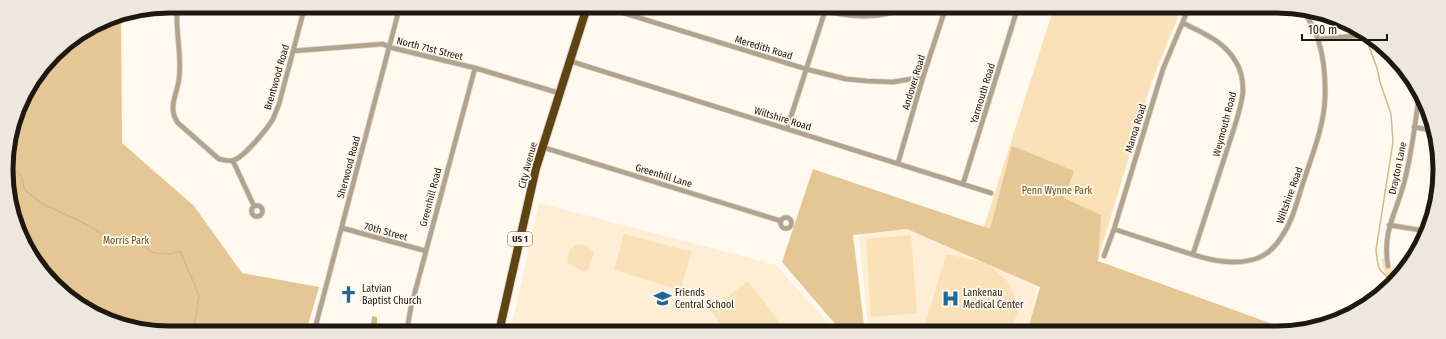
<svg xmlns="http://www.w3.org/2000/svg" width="1446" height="339" font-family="'Fira Sans Condensed',sans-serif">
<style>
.built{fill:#feeed6}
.green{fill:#fbe1b7}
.forest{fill:#e5c795}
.water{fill:#d5b887}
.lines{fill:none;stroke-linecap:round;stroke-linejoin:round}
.stream{stroke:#d5b887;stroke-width:1.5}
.street-casing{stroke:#dbd5cc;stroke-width:6}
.highway-casing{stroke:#dbd5cc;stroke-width:10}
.street{stroke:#b1a48f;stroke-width:4.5}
.highway{stroke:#5d4412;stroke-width:8}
.labels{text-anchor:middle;stroke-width:3.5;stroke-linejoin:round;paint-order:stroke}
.shield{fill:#fff9f0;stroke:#625c53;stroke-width:1}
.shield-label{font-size:9px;font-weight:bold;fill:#1e1810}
.street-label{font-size:10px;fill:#1e1810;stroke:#fff9f0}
.park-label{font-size:10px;fill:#684b0f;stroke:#fff9f0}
.poi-label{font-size:10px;fill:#1e1810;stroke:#fff9f0;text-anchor:start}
.rim{fill:none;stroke:#1e1810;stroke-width:5}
</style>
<rect width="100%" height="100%" fill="#fff9f0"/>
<path class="built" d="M539 203 776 265 837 332H510Z
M883 209 1041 269 1028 332H865L868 327 859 238Z"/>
<path class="green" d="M1054 7H1182L1152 81 1096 266 983 230Z
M624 234 692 252 680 290 614 270Z
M911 235 917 313 871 317 866 239Z
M576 244 586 245 594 252 589 269 584 272 567 263 568 259 569 251Z
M946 254 987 263 1009 283 1019 309 1010 332H923Z
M1381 259H1389L1394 274 1397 278 1390 287 1387 283Z
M748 281 787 332H727L710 310Z"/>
<path class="forest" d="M121 16 122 143 194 206 242 273 319 287 306 332H148L88 311 40 269 12 212 6 159 23 97 62 47 107 18Z
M1012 146 1074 171 1064 198 1101 215 1098 261 1295 332H1027L1040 287 907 229 853 235 864 325 860 332H842L782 262 813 169 990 229Z"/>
<path class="water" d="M372 316 377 317V327L371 326Z"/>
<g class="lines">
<path class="stream" d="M1367 41 1377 68 1380 82 1391 114 1393 142 1376 250C1378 269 1378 271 1394 282
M7 165 21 175 25 190 41 203 88 225 106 237 130 238 154 253 170 254 180 251 199 295 196 318 190 332"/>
<defs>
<path id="street" d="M182 6 177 13C176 35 182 57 179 79 177 95 167 108 178 123L219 159C224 160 229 162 234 160 244 157 267 129 273 119 275 114 277 109 279 104L305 6
M604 7 806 69 846 79 867 81 893 82 923 77
M812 7C843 17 877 21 907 7
M1183 23C1203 33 1224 41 1236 62 1241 70 1243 82 1243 91 1241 112 1232 133 1226 153 1215 187 1204 221 1193 254
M1319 39 1366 35
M293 51 383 44 389 47 475 68 559 93
M570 61 991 193
M1414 127 1435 131
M787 129 825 11
M542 147 781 221
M233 161 254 206
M898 163 923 77 946 7
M963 184 1018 7
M251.5 211a5.5 5.5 0 1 1 11 0a5.5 5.5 0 1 1-11 0Z
M780.5 223a5.5 5.5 0 1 1 11 0a5.5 5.5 0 1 1-11 0Z
M1389 225 1426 231
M342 228 426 251
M1114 229C1131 235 1148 240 1166 246 1194 255 1228 269 1258 258 1268 254 1276 246 1282 236 1293 220 1297 201 1303 183 1312 155 1324 127 1325 98 1326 67 1322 33 1301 9
M1104 256 1114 229 1163 69 1189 7
M1388 266C1382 229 1397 213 1405 179 1412 152 1415 124 1419 97
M314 332 400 6
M409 332 408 324 411 307 475 68"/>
<path id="highway" d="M499 332 536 168 587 7"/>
</defs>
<use href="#street" class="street-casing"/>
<use href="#highway" class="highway-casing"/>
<use href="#street" class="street"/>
<use href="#highway" class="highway"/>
</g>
<defs>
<symbol id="church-bare" viewBox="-9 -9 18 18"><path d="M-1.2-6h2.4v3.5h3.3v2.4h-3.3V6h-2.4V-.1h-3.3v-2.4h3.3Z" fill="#1c6a9c" stroke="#fff9f0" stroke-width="2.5" paint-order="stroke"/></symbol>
<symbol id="school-bare" viewBox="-9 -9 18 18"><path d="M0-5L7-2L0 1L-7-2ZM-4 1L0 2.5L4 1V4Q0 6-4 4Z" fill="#1c6a9c" stroke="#fff9f0" stroke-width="2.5" paint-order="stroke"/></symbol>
<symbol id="hospital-bare" viewBox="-9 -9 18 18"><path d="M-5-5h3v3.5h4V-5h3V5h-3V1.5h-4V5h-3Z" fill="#1c6a9c" stroke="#fff9f0" stroke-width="2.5" paint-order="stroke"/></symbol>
</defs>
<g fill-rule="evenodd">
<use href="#church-bare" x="336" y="282" width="25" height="25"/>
<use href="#school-bare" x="650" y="286" width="25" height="25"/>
<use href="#hospital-bare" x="938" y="286" width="25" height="25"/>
</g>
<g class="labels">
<rect class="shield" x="508" y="232" width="24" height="14" rx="3"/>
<g class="shield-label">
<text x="520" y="242">US 1</text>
</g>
<g class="street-label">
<text transform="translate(764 47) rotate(17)" y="4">Meredith Road</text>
<text transform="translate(430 48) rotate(14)" y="4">North 71st Street</text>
<text transform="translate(276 77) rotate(-74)" y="4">Brentwood Road</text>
<text transform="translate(913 82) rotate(-73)" y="4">Andover Road</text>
<text transform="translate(982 93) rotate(-73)" y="4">Yarmouth Road</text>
<text transform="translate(783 118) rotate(17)" y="4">Wiltshire Road</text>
<text transform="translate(1224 124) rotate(-75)" y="4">Weymouth Road</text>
<text transform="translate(1135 128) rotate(-73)" y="4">Manoa Road</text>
<text transform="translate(527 165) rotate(-75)" y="4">City Avenue</text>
<text transform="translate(348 167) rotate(-75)" y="4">Sherwood Road</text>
<text transform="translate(1397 168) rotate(-78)" y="4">Drayton Lane</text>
<text transform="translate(664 175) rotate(17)" y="4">Greenhill Lane</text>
<text transform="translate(1289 195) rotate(-70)" y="4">Wiltshire Road</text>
<text transform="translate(430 197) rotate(-75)" y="4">Greenhill Road</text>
<text transform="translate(386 231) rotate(15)" y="4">70th Street</text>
</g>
<g class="park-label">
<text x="1057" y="194">Penn Wynne Park</text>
<text x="126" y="244">Morris Park</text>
</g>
<g class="poi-label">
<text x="362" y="292">Latvian<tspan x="362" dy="12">Baptist Church</tspan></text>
<text x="675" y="296">Friends<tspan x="675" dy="12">Central School</tspan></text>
<text x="963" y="296">Lankenau<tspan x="963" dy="12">Medical Center</tspan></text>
</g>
</g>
<path d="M0 0H1446V339H0ZM169 13H1277A156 156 0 0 1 1433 169V170A156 156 0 0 1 1277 326H169A156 156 0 0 1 13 170V169A156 156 0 0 1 169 13Z" fill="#ede7de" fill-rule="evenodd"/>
<path class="rim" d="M169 13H1277A156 156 0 0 1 1433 169V170A156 156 0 0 1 1277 326H169A156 156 0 0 1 13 170V169A156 156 0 0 1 169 13Z"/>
<path d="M1302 34v6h85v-6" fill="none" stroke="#1e1810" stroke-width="2"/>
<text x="1308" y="34" font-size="12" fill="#1e1810" stroke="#fff9f0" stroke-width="3" paint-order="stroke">100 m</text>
</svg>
